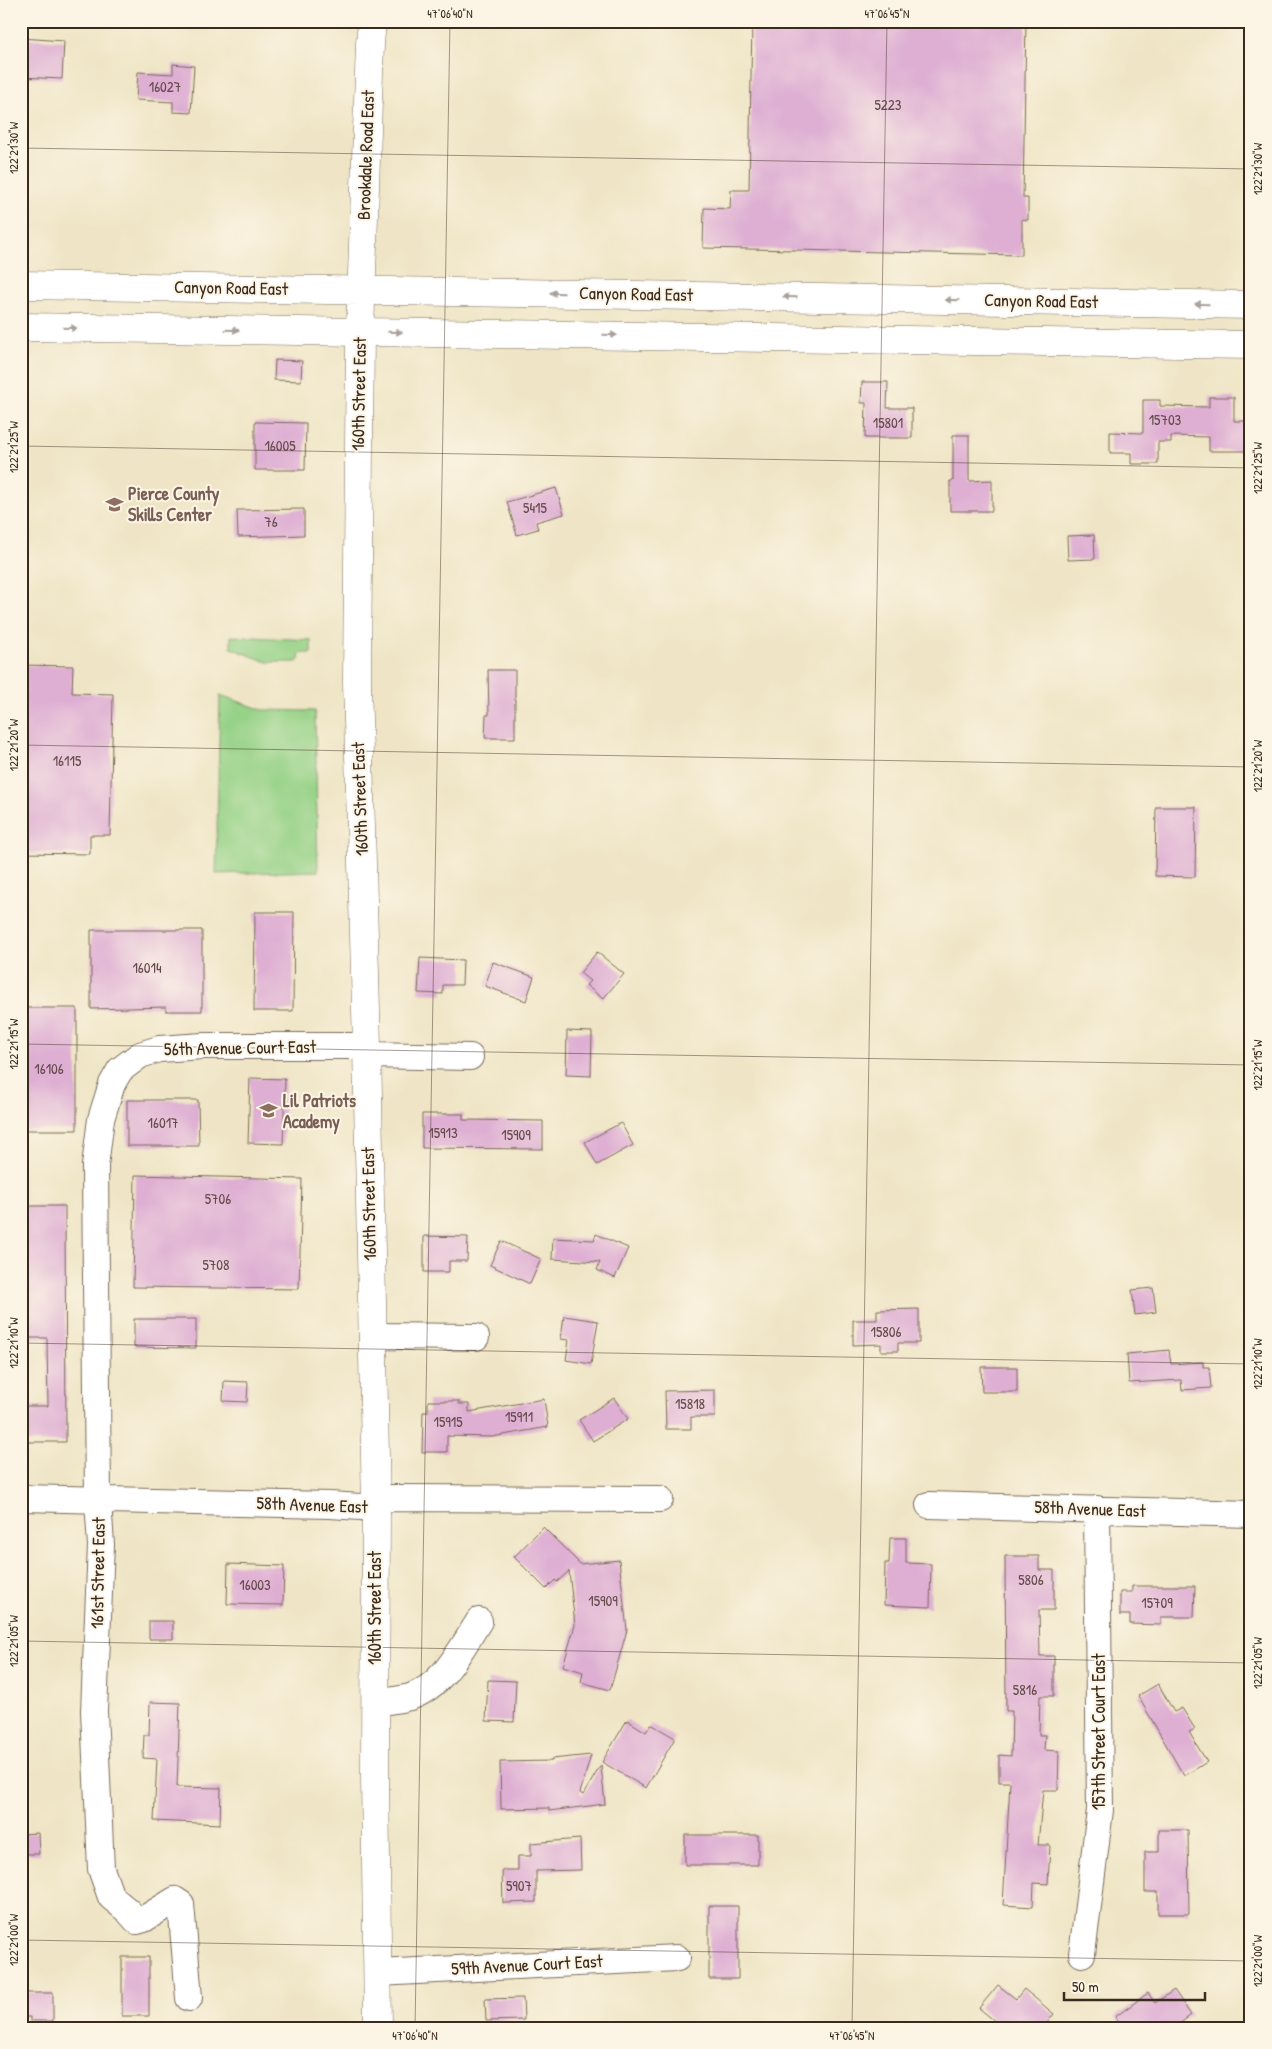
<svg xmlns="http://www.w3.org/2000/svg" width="1272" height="2049" font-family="'Patrick Hand',sans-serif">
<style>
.green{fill:#96d287;stroke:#687e52}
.building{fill:#deaed3}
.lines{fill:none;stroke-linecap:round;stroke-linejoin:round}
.minor-casing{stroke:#7a6b59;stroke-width:28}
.major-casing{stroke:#7a6b59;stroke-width:29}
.minor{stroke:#fff;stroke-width:26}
.major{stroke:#fff;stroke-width:28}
.oneway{fill:#a79f9a}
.ticks{fill:none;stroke:#3b2a1e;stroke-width:1;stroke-opacity:0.45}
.labels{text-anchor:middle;stroke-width:4;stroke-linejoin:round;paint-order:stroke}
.number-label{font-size:15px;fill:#644b4b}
.street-label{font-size:18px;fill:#3b2a1e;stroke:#fcf5e5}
.education-label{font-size:18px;font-weight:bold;fill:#785e54;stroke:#fcf5e5;text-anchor:start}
.neatline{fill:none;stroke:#3b2a1e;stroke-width:2}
.ticks-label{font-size:12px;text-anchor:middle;fill:#3b2a1e}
</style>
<rect width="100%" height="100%" fill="#fcf5e5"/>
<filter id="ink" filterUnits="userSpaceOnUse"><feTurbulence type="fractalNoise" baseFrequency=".02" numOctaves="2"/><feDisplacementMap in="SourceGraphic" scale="10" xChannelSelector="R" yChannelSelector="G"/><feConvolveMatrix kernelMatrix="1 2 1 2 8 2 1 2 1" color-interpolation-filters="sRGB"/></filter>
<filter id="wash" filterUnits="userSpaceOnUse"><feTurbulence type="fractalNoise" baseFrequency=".0096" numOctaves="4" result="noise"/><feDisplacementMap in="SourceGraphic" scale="20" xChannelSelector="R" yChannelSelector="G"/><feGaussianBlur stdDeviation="1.12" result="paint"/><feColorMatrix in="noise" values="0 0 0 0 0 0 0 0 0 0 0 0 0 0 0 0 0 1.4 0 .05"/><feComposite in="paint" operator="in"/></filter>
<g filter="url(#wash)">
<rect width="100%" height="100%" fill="#efe5c6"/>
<path class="green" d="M231 636 311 640V653H300L299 660 296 662H267L231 648Z
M220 695 263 710 315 711 318 871 216 874Z"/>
<g id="blocks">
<path class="building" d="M752 21H1026L1023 198H1028V220L1022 219V255L703 248 704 208 730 209 731 190H749Z
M21 38 64 41 62 79 21 77Z
M173 64 194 66 191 113 173 112V102L136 100 138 72 173 74Z
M275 360 302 361 301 381 274 380Z
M862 382H888L887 408H912V438H865L866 403H861Z
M1209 397H1234V421H1246L1247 451H1209V437L1171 436V442H1158V464H1131V453H1110V432L1143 433V400H1160V406L1209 407Z
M255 422 306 423 305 470H255Z
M953 435H969V481L992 480V511H950V481H953Z
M556 488 564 514 536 522 538 529 517 535 507 502Z
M304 509V535L238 537 237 510Z
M1094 535 1095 559 1068 560 1067 536Z
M21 665 73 666 72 693 113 694 110 835H90V854L21 853Z
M488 670H515V738H485L486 715H489Z
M1156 807H1196L1195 877 1155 876Z
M255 912H294L293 1011H254Z
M91 930H202V1011H166V1007L91 1009Z
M597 952 624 974 603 999 586 985 590 981 580 973Z
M420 958 463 960 462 985H443V994L418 993Z
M493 962 534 977 526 1001 485 986Z
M21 1008H77V1130H21Z
M567 1031 592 1032 591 1076 566 1075Z
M250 1078 285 1079 283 1144 248 1143Z
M127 1100H198L199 1146H127Z
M422 1114H463V1120L543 1121V1149L422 1148Z
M621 1123 633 1145 597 1165 585 1142Z
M135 1175 302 1179 299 1289 133 1287Z
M21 1206H65L66 1442H21V1406H48L47 1338H21Z
M596 1234 628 1248 615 1278 597 1270 600 1262 552 1259 553 1238 594 1240Z
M424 1236 468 1237 467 1261H449V1272H424Z
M501 1241 541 1259 530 1284 490 1265Z
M1153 1288 1156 1312 1135 1315 1132 1290Z
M919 1309V1343H898V1351H881V1344L853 1345V1320H877V1310Z
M564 1316 598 1321 591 1364 566 1360 569 1340 561 1339Z
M134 1319H196V1348L134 1347Z
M1169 1350 1171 1364 1203 1362V1367H1209L1211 1388 1182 1390 1181 1380 1129 1383 1127 1354Z
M981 1367H1017V1392H982Z
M224 1381 248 1382 247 1402 223 1401Z
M715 1390V1417H691V1429H666L665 1391Z
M614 1398 628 1419 593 1441 579 1420Z
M544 1399 548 1427 492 1437 447 1436V1452H422L423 1412H428V1401H459V1404H469V1412Z
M543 1527 580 1564 619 1560 627 1630 610 1690 581 1682 583 1672 563 1666 575 1625 569 1571 557 1582 555 1580 546 1589 514 1557Z
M890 1538H906V1563L931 1564 930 1607 884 1605 885 1563H889Z
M1005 1556H1039V1570H1054V1610H1039L1040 1656H1054V1696H1040L1039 1735H1045L1044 1750 1059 1751 1058 1790H1043L1038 1845H1050L1048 1884 1034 1883 1033 1907 1003 1905 1010 1782H999V1755L1011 1756 1012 1711H1006Z
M228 1564 284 1566 283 1605 227 1604Z
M1132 1586H1195L1194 1617H1161V1625L1130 1624V1615H1120V1592H1132Z
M149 1621H173V1639H149Z
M488 1680 516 1681 514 1722 486 1721Z
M1158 1684 1174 1712 1182 1708 1195 1729 1189 1732 1207 1762 1184 1776 1138 1696Z
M150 1702 180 1703 177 1787 221 1788 220 1824 154 1821 157 1759 143 1758 144 1735H149Z
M627 1720 646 1732 651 1724 675 1738 646 1788 602 1762Z
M591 1755 580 1793 583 1795 601 1765 605 1804 549 1811V1808L501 1809 500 1762 552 1761V1759Z
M1159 1830H1188L1189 1914H1158V1892H1145V1852H1159Z
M38 1833 39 1854H21V1834Z
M685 1835H758V1865H685Z
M580 1839 581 1870 536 1871V1902L503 1903 502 1870H518V1856H531V1843Z
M709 1906H738V1979H709Z
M122 1957H149V2016H122Z
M998 1985 1016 1999 1024 1989 1054 2014 1043 2028H1003L979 2008Z
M1174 1990 1191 2015 1174 2028H1123L1115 2017 1148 1993 1155 2003Z
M21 1993H53V2021H30V2017H21Z
M523 1998 524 2020 486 2021 485 1999Z"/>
</g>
</g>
<g filter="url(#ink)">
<use href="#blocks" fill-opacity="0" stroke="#7a6b59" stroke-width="1"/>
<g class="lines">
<defs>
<path id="minor" d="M367 1055 470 1057
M372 1336 476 1337
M21 1498 330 1505 376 1508 384 1499 390 1498 660 1499
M929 1505 1251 1514
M375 1703C386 1701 399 1700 410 1697 443 1686 461 1649 479 1621
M1082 1954 1100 1810 1097 1509
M378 1973 677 1958
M189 1998 181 1904 175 1900 144 1919 137 1921 128 1911 111 1897 101 1869 94 1711 101 1545 98 1501 95 1166 101 1119 112 1084 120 1070 140 1055 159 1049 203 1046H367"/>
<path id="major" d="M372 21 370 44 360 331 357 682 367 1046 376 1508 375 1774 378 2028
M21 285 1251 305
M21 327 1251 345"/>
</defs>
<use href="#minor" class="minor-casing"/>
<use href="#major" class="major-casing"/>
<use href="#minor" class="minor"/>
<use href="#major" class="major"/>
</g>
<defs><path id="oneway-solid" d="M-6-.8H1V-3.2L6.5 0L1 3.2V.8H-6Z" transform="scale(1.25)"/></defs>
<g class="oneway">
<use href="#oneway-solid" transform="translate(557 293) rotate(-179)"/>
<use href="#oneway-solid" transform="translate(790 297) rotate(-179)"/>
<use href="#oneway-solid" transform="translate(952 300) rotate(-179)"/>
<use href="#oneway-solid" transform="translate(1202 304) rotate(-179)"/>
<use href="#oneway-solid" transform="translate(70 328) rotate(1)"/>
<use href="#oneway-solid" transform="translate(232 330) rotate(1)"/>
<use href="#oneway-solid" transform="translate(395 332) rotate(1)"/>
<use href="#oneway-solid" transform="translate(610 335) rotate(1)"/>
</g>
</g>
<path class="ticks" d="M21 148 1251 169M21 446 1251 468M21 745 1251 767M21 1044 1251 1065M21 1343 1251 1364M21 1641 1251 1663M21 1940 1251 1961M415 2028 450 21M852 2028 887 21"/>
<defs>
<symbol id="university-bare" viewBox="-9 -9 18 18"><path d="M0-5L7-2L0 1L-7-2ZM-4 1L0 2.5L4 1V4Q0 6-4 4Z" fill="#8d6e63" stroke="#fcf5e5" stroke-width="2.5" paint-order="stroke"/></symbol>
<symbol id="school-bare" viewBox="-9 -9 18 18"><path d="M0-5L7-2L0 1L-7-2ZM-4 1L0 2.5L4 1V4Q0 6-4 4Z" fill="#8d6e63" stroke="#fcf5e5" stroke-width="2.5" paint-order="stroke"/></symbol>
</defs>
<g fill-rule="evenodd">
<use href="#university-bare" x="102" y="492" width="25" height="25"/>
<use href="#school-bare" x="256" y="1098" width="25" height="25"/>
</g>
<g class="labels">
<g class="number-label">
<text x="165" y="92">16027</text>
<text x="888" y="110">5223</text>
<text x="1165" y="425">15703</text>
<text x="888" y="428">15801</text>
<text x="280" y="451">16005</text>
<text x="535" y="513">5415</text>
<text x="271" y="527">76</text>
<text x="67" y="766">16115</text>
<text x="147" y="973">16014</text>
<text x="49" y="1074">16106</text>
<text x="163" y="1128">16017</text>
<text x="443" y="1138">15913</text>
<text x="516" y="1140">15909</text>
<text x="218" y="1204">5706</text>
<text x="216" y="1270">5708</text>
<text x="886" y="1337">15806</text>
<text x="690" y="1409">15818</text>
<text x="519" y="1422">15911</text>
<text x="448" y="1427">15915</text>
<text x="1031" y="1585">5806</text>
<text x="255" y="1590">16003</text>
<text x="603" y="1606">15909</text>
<text x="1157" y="1608">15709</text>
<text x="1025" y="1695">5816</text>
<text x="519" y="1891">5907</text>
</g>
<g class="street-label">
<text transform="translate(366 155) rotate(-88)" y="6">Brookdale Road East</text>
<text transform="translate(231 288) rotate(1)" y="6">Canyon Road East</text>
<text transform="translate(636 294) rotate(1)" y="6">Canyon Road East</text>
<text transform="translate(1041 301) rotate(1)" y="6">Canyon Road East</text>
<text transform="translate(359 394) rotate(-89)" y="6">160th Street East</text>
<text transform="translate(360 799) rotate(-92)" y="6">160th Street East</text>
<text transform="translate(240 1048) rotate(-1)" y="6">56th Avenue Court East</text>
<text transform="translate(369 1204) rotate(-91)" y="6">160th Street East</text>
<text transform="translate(312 1505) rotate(2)" y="6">58th Avenue East</text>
<text transform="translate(1090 1509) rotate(2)" y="6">58th Avenue East</text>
<text transform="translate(98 1573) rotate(-89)" y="6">161st Street East</text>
<text transform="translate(375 1608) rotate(-90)" y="6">160th Street East</text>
<text transform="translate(1099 1732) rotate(-90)" y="6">157th Street Court East</text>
<text transform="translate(527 1965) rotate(-3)" y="6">59th Avenue Court East</text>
</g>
<g class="education-label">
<text x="128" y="500">Pierce County<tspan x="128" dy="21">Skills Center</tspan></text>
<text x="283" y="1107">Lil Patriots<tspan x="283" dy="21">Academy</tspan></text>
</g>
</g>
<rect width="1272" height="2049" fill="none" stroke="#fcf5e5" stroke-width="55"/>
<path d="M1064 1992v8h141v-8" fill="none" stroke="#3b2a1e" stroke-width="2.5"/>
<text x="1072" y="1992" font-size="15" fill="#3b2a1e" stroke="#fcf5e5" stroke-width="4" paint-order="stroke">50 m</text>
<rect x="28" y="28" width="1216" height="1994" class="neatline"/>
<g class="ticks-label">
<text x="450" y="18">47°06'40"N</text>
<text x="887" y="18">47°06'45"N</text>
<text transform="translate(14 148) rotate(-90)" y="4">122°21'30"W</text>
<text transform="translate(1258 169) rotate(-90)" y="4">122°21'30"W</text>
<text transform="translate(14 447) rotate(-90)" y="4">122°21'25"W</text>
<text transform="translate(1258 468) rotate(-90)" y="4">122°21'25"W</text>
<text transform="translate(14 745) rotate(-90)" y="4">122°21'20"W</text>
<text transform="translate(1258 766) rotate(-90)" y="4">122°21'20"W</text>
<text transform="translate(14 1044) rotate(-90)" y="4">122°21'15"W</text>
<text transform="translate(1258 1065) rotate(-90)" y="4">122°21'15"W</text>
<text transform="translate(14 1343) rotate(-90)" y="4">122°21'10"W</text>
<text transform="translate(1258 1364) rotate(-90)" y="4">122°21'10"W</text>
<text transform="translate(14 1641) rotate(-90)" y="4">122°21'05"W</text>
<text transform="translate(1258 1663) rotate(-90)" y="4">122°21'05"W</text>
<text transform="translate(14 1940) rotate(-90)" y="4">122°21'00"W</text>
<text transform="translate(1258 1961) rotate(-90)" y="4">122°21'00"W</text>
<text x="415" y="2040">47°06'40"N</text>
<text x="852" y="2040">47°06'45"N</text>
</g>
</svg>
